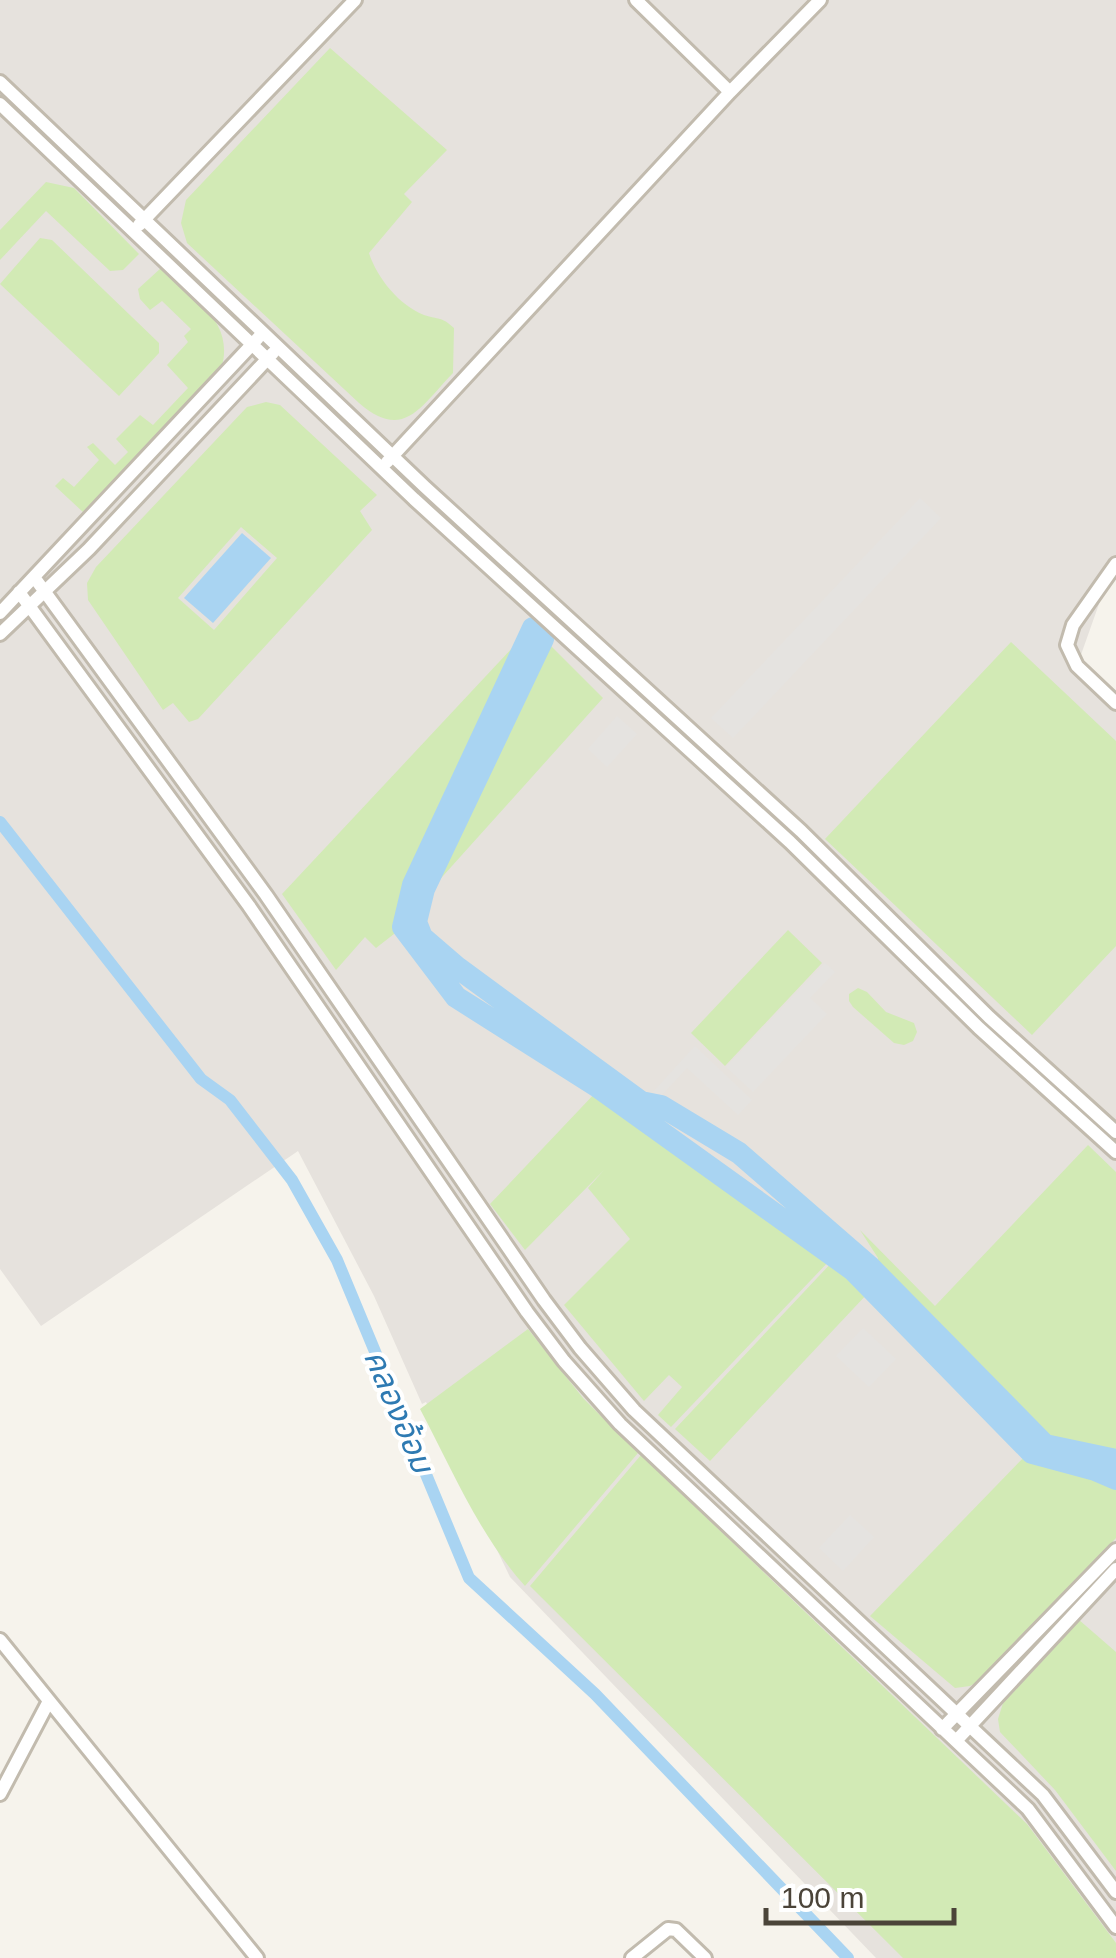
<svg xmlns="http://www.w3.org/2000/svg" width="1116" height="1958" font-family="Arial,'Noto Sans Thai',sans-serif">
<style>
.industrial{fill:#e6e2dd}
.green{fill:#d2eab5;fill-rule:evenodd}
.parking{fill:#e5e3e0}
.water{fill:#a9d4f2}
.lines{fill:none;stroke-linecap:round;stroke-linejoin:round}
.canal{stroke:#a9d4f2;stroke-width:12}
.river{stroke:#a9d4f2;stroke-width:22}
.street-casing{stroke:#c2bbae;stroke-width:18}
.street{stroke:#fff;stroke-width:12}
.labels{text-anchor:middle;stroke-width:8;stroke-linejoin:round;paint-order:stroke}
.water-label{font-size:32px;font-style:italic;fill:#2e7ab2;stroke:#fff}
</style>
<rect width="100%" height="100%" fill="#f6f3ec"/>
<path class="industrial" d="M0 0H1116V556L1077 666 1116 703V1958H876L510 1577 426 1402 422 1404 374 1296 298 1151 41 1326 0 1269Z"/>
<path class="green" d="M330 48 447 150 404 194 412 202 369 253C377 278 399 305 424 315 439 320 441 316 454 328L453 373C421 406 404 442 359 403L187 243 181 223 186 200Z
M46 182 74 188 139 254 123 270 110 271 46 211 0 260V230Z
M40 238 52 240 159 343V353L119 396 0 284Z
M161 268C192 297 234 320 222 366L84 513 55 486 63 478 74 487 99 460 87 447 93 443 115 465 128 452 116 439 140 415 153 425 188 388 167 365 188 342 184 336 191 329 162 301 150 310 140 299 138 289Z
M266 402 280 405 377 495 360 511 372 530 198 719 189 722 173 703 163 710 88 600 87 583 96 567 247 407ZM241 527 277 558 214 630 178 598Z
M530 629 415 880 406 905 403 927 376 948 365 937 336 970 282 894Z
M546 641 603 698 434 886 421 913 422 937 416 922 421 892Z
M1011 642 1116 741V946L1032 1035 825 839Z
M788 930 822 963 725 1066 691 1033Z
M858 988 867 992 886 1012 914 1023 917 1032 913 1041 904 1045 894 1043 853 1007 849 1001V994Z
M597 1091 832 1258 671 1427 658 1415 682 1387 669 1375 644 1401 564 1305 630 1239 588 1188 604 1170 525 1250 490 1204Z
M1088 1145 1116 1172V1453L1052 1441 875 1271 878 1258 860 1230 935 1306Z
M834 1260 869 1292 710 1461 675 1429Z
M528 1329 583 1398 638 1453 525 1586C479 1535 452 1469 420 1409Z
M641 1455 1027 1824 1116 1943V1958H903L530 1586Z
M1025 1456C1056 1459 1088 1467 1116 1479V1538L985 1678 970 1686 955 1688 870 1616Z
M1078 1619 1116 1652V1871L1055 1790 1000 1732 998 1719 1003 1703Z"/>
<path class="parking" d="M920 498 941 518 733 738 711 718Z
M617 716 637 734 607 767 588 749Z
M825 963 835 972 810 998 827 1014 753 1092 726 1067Z
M695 1046 752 1100 738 1115 687 1068 659 1098 653 1092Z
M863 1328 896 1359 869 1387 836 1356Z
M850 1515 874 1537 843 1571 819 1548Z"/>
<path class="water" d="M242 533 271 558 213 623 184 598Z"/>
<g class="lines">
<path class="canal" d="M0 822 201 1079 230 1100 292 1180 337 1260 469 1578 595 1694 848 1958"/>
<path class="river" d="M1116 1460 1045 1445 869 1266 739 1153 661 1106 641 1102 458 968 422 937 416 922 424 889 543 639 533 628 413 885 403 927 456 997 598 1087 853 1270 1032 1453 1095 1470 1116 1479"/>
<defs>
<path id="street" d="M636 0 730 92
M0 82 425 487 801 831 989 1017 1116 1132
M0 104 414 499 790 842 979 1028 1116 1152
M139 225 355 0
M387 462 730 92 820 0
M1116 564 1073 625 1067 645 1077 666 1116 703
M34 577 266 895 544 1300 580 1348 634 1410 1043 1795 1116 1892
M19 592 249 906 527 1312 564 1361 620 1424 1028 1809 1116 1927
M0 613 258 338
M0 634 89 549 273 353
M0 1640 257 1958
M942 1729 1116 1550
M956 1741 1116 1569
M0 1794 49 1701
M632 1958 668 1929 676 1930 705 1958"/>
</defs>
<use href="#street" class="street-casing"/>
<use href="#street" class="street"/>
</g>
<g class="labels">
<g class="water-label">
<text transform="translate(399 1411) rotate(67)" y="11">คลองอ้อม</text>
</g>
</g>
<path d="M766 1908v15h188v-15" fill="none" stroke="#4b4439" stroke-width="5"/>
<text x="781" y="1908" font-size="30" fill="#4b4439" stroke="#ffffff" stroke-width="8" paint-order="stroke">100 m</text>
</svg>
